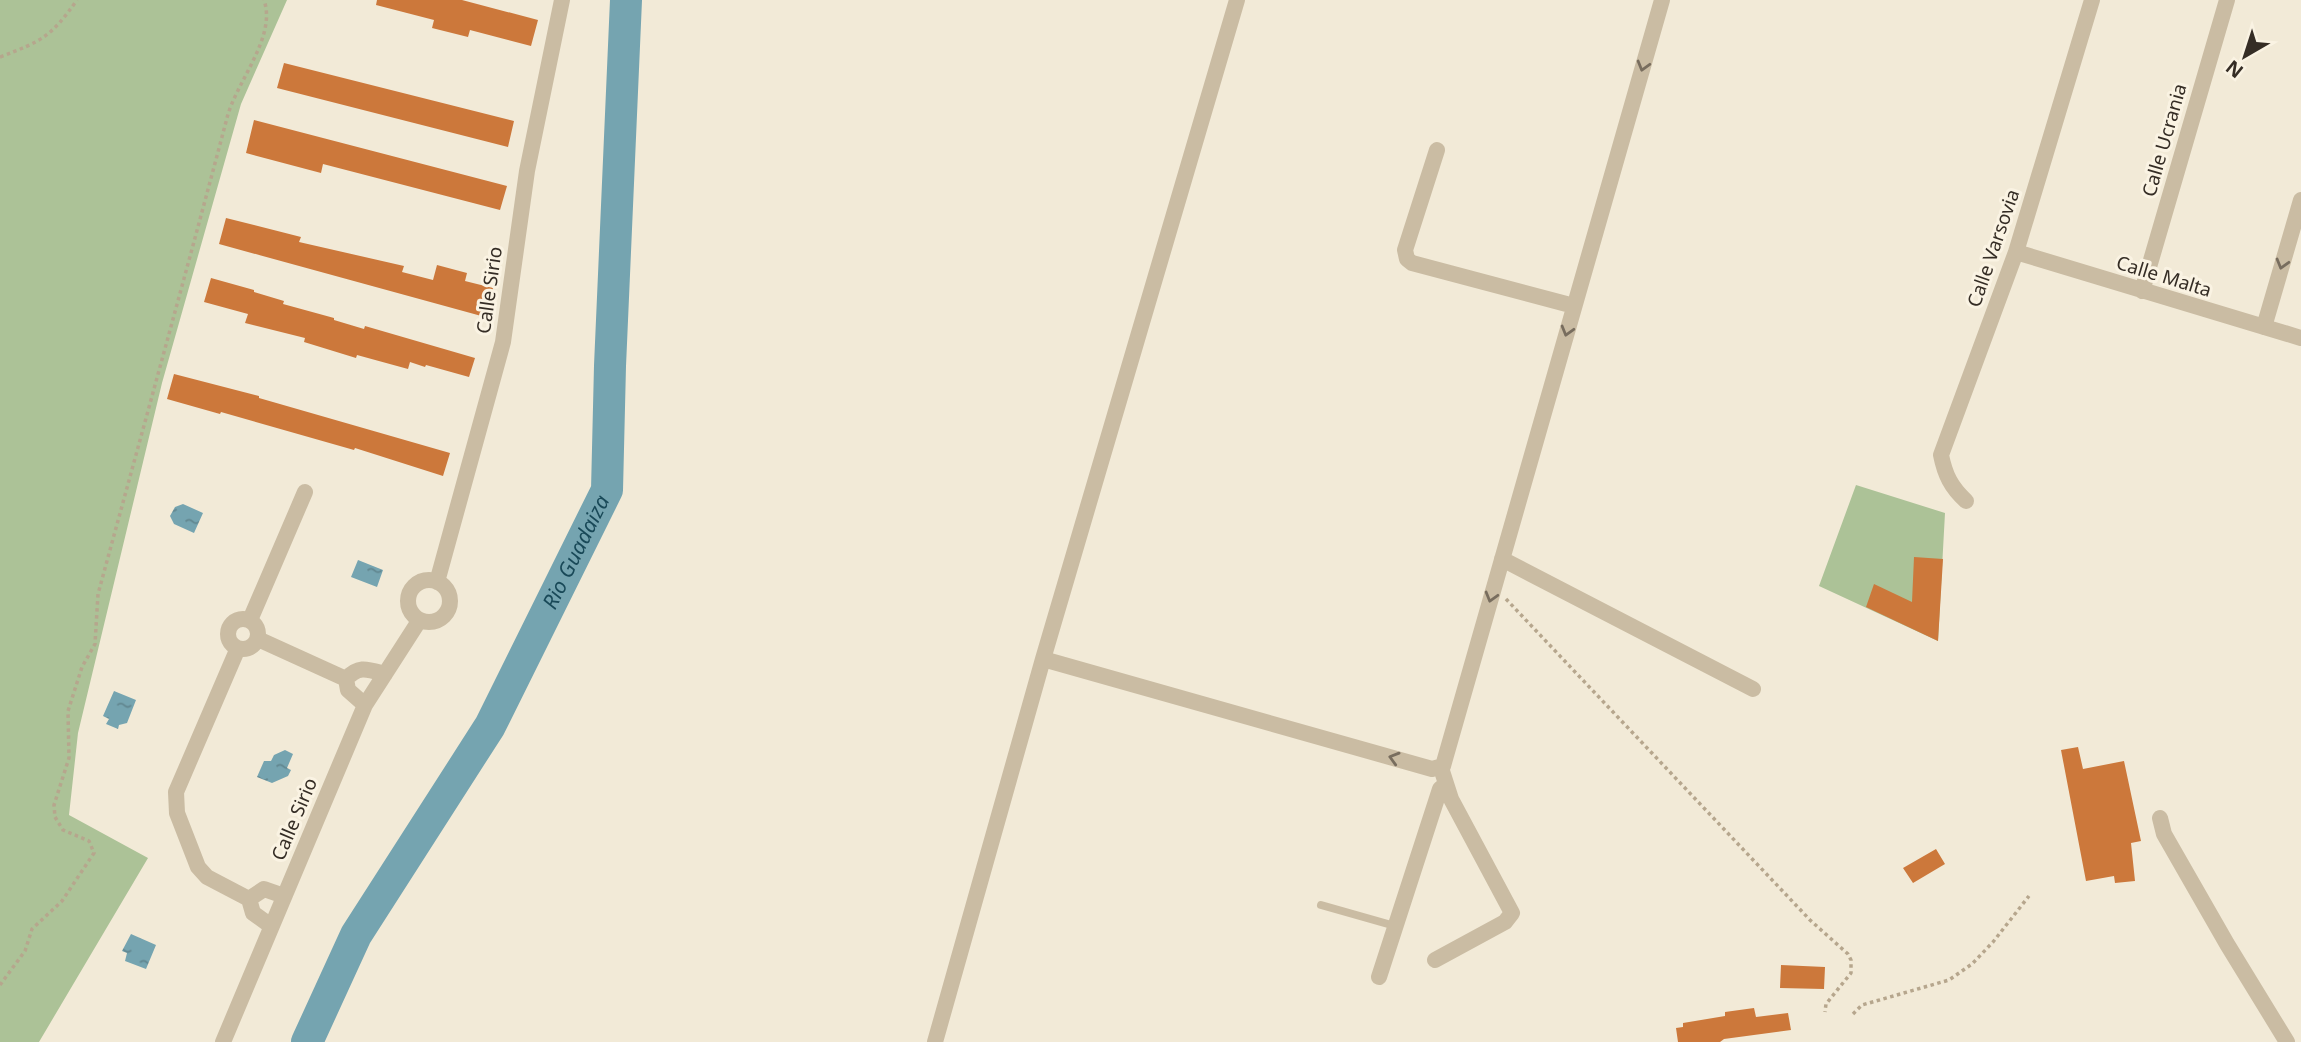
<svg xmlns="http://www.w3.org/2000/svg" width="2301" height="1042" font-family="'Noto Sans',sans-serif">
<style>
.green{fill:#acc297}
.water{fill:url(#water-ripples)}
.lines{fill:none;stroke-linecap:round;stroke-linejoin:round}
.river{stroke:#75a4b0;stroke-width:32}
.building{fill:#cc783b}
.path{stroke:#b6a68d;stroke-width:3.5;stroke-dasharray:3.5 3.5;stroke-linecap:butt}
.lane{stroke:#cabca3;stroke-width:8}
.street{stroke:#cabca3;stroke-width:16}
.oneway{stroke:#786d5e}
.labels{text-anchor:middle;stroke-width:6;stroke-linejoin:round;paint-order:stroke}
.street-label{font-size:19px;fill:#352d25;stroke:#faf3e3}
.water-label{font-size:21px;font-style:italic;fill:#194958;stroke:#faf3e3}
</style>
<defs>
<pattern id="water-ripples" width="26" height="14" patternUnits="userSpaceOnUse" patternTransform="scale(1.75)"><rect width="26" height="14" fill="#75a4b0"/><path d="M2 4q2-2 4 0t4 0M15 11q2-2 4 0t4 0" fill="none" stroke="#61868f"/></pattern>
</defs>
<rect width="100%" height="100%" fill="#f2ead7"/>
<path class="green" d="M0 0H287L241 104 162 383 78 733 69 815 148 858 39 1042H0Z
M1856 485 1945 513 1938 641 1819 586Z"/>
<path class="water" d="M183 504 203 513 194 533 174 524 170 516 175 507Z
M358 560 383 570 377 587 351 577Z
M114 691 136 700 127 723 119 725 118 729 106 724 109 719 103 716Z
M285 750 293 754 287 768 291 770 288 776 272 783 257 777 264 761H271L274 755Z
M131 934 156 945 146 969 125 961 127 953 122 951Z"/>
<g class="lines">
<path class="river" id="s1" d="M307 1042 356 935 490 726 607 490 610 366 626 0"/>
</g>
<path class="building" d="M377 0H462L538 20 531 46 470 30 468 37 432 28 434 20 376 5Z
M284 63 514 121 508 147 277 88Z
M254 120 507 186 500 210 323 164 321 173 246 153Z
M226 218 301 237 299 242 404 266 402 272 433 280 437 265 467 273 465 281 493 288 485 317 219 244Z
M211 278 254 290V292L284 301 283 304 334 318V320L364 329 365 326 475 358 469 377 426 365 425 367 410 362 408 369 357 355 356 358 304 342 305 338 245 323 248 314 204 302Z
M174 374 259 396V398L450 453 443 476 355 448 354 450 221 412 220 414 167 399Z
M1914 557 1943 559 1938 641 1866 607 1874 584 1912 602Z
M2078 747 2083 769 2124 761 2141 841 2131 843 2135 881 2115 883 2114 876 2086 881 2061 750Z
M1936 849 1945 864 1913 883 1903 868Z
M1781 965 1825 967 1824 989 1780 988Z
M1754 1008 1756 1017 1788 1013 1791 1030 1724 1039 1720 1042H1678L1676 1028 1683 1027V1023L1725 1016V1012Z"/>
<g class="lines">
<path class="path" d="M0 57C42 41 51 37 77 0
M1506 599 1810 920 1848 954 1851 960V973L1826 1004 1825 1012
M0 985 25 951 32 929 62 901 94 853 89 841 63 830 55 817 54 805 69 758 68 711 82 667 95 644 98 594C141 436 185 277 227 118 236 82 277 37 264 0
M1853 1014 1862 1005 1949 980 1972 964 1993 942 2029 896"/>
<path class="lane" d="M1321 905 1395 926"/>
<path class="street" d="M1437 150 1405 250 1407 259 1412 263 1574 306
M2016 252 2301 338
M2142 291 2227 0
M2264 327 2301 200
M1966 501C1951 487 1945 475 1941 455L2016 252 2092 0
M1502 559 1753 689
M408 601a21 21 0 1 1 42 0a21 21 0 1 1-42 0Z
M437 582 503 342 527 171 562 0
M228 634a15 15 0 1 1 30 0a15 15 0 1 1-30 0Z
M250 620 305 492
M258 639 346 679
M238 648 176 792 177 813 198 867 207 877 249 899
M1043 659 1432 769 1443 766 1662 0
M365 705 348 690 346 679C359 665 367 669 385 674
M2160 818 2164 834 2227 944 2287 1042
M271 926 253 913 249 899 264 889 284 896
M1435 960 1505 922 1512 913 1451 799 1441 768
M1379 977 1440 789 1446 784
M223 1042 365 705 419 621
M935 1042 1043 659 1237 0"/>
</g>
<defs><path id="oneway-chevron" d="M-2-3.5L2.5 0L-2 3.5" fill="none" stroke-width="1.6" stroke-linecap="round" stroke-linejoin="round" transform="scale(1.75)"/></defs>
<g class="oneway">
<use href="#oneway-chevron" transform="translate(1643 66) rotate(106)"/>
<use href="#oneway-chevron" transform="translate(2282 264) rotate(106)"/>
<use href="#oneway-chevron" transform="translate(1567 331) rotate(106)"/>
<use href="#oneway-chevron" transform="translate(1491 597) rotate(106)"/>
<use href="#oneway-chevron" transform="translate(1394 758) rotate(-164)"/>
</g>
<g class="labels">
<g class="street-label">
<text transform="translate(2164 140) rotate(-74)" y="7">Calle Ucrania</text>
<text transform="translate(1993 248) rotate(-71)" y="7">Calle Varsovia</text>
<text transform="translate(2164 276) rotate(17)" y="7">Calle Malta</text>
<text transform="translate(489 290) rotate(-82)" y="7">Calle Sirio</text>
<text transform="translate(294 819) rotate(-67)" y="7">Calle Sirio</text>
</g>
<g class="water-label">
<text dy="7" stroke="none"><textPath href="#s1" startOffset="560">Rio Guadaiza</textPath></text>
</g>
</g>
<g transform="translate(2245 56) rotate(219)" stroke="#faf3e3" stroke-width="5" paint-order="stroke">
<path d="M0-5L12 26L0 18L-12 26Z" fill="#352d25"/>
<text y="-10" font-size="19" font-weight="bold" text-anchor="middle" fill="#352d25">N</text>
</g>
</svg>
